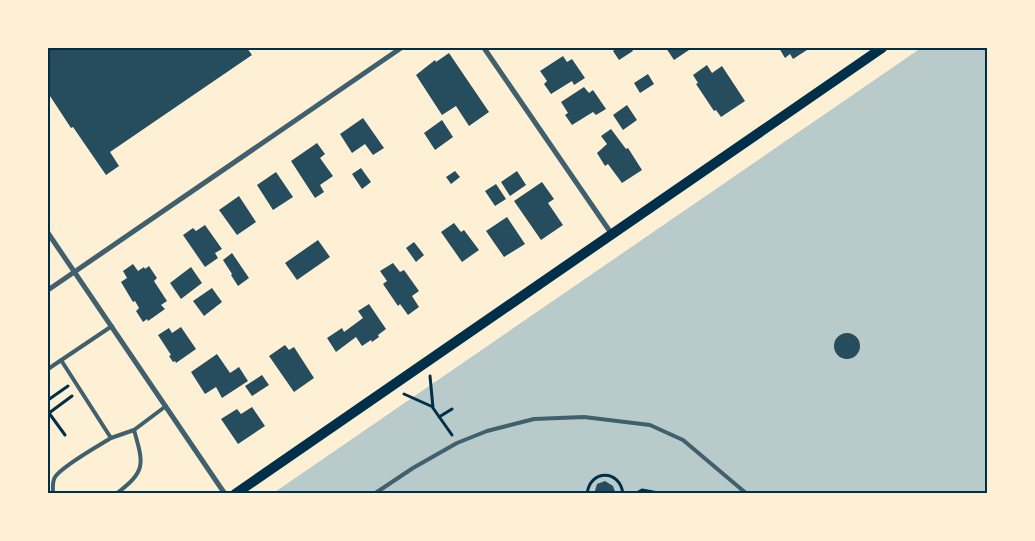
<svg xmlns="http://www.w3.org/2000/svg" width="1035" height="541" font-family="Roboto,sans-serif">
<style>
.green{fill:#b9caca}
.building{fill:#264d5e}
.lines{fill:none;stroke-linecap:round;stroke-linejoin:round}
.path{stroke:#003049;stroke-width:3}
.service{stroke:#3f606c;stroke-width:4}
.minor{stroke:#3f606c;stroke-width:5}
.secondary{stroke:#003049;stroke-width:10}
.neatline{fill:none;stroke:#003049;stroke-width:2}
</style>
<rect width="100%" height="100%" fill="#fdf0d5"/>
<path class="green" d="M921 48H987V493L272 494Z"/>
<path class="building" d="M48 48H247L252 55 110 152 119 166 106 175 73 127 71 128 48 93Z
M617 48H631L633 51 619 60 613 51Z
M666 48H692L674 60Z
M779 48H810L793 59 790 54 785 58Z
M449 53 489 112 469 126 456 106 442 115 416 75 435 60 436 62Z
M563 56 567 62 572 59 585 78 574 85 572 81 551 94 544 84 547 81 540 71Z
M707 65 712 73 722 66 745 101 721 117 716 110 714 111 696 84 698 83 693 75Z
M648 74 654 84 640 93 634 83Z
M584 87 589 93 593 90 606 109 596 115 593 112 572 125 565 115 568 113 561 102Z
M627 105 637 120 623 130 613 115Z
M363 118 384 148 373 155 365 144 352 153 340 134Z
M442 120 453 137 435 150 424 133Z
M611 129 626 149 628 148 642 170 622 183 608 164 605 166 597 153 607 144 601 136Z
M317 143 325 154 320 158 333 176 320 185 324 192 315 198 291 161Z
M361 168 371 182 362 189 352 174Z
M455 171 460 177 451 184 446 177Z
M517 171 526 185 510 196 501 182Z
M276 172 293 197 273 210 257 185Z
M542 182 554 199 548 203 563 225 541 240 514 201Z
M496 184 506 199 495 206 485 191Z
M239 196 256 222 237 235 219 210Z
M507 217 525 244 504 257 486 231Z
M454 223 461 232 464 230 479 250 462 262 441 232Z
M205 225 222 249 215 253 218 258 205 267 183 235 193 228 196 231Z
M318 240 330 257 297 280 285 263Z
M414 242 424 255 416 262 406 248Z
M232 253 249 278 238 286 231 275 232 274 223 260Z
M393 263 400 272 404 270 419 291 412 296 419 307 408 315 400 304 398 306 383 284 387 281 380 271Z
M133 264 138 271 144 267 145 269 149 266 157 278 154 281 167 301 161 305 165 309 148 321 147 319 143 322 136 311 139 308 135 301 133 302 121 282 127 278 123 271Z
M191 267 202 283 181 299 170 283Z
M212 288 222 302 204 316 193 301Z
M369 304 386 329 378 335 379 337 372 342 371 340 362 346 356 337 336 352 327 338 342 328 344 332 363 318 358 311Z
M181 327 196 349 176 363 175 361 173 362 169 356 171 355 158 335 169 328 172 333Z
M834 346a13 13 0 1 1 26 0a13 13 0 1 1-26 0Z
M285 345 289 350 294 347 314 378 294 392 269 356Z
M217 354 230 373 239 367 248 381 222 398 216 387 205 394 191 372Z
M262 375 269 385 252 396 245 386Z
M252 407 265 426 238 444 221 419 237 409 241 414Z
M605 481 613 486 616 494H594L597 484Z"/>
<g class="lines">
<path class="path" d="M430 376 433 408 452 435
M404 394 433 407
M48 400 68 386
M439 417 452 409
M65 435 49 413 72 396
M587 494C590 469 620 469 623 494
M635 494 642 490 664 494"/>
<path class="service" d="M48 369 112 326
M111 438 134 430
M53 493C53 488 52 482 55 477 62 466 98 446 111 438L61 360
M116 494C146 471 144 465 134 430L166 406
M374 494 413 468 457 443 487 431 534 419 584 417 650 425 683 440 747 494"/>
<path class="minor" d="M484 48 611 233
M48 233 225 494
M48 290 401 48"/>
<path class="secondary" d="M235 494 882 48"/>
</g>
<rect width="1035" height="541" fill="none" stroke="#fdf0d5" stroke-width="98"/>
<rect x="49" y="49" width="937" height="443" class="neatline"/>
</svg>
